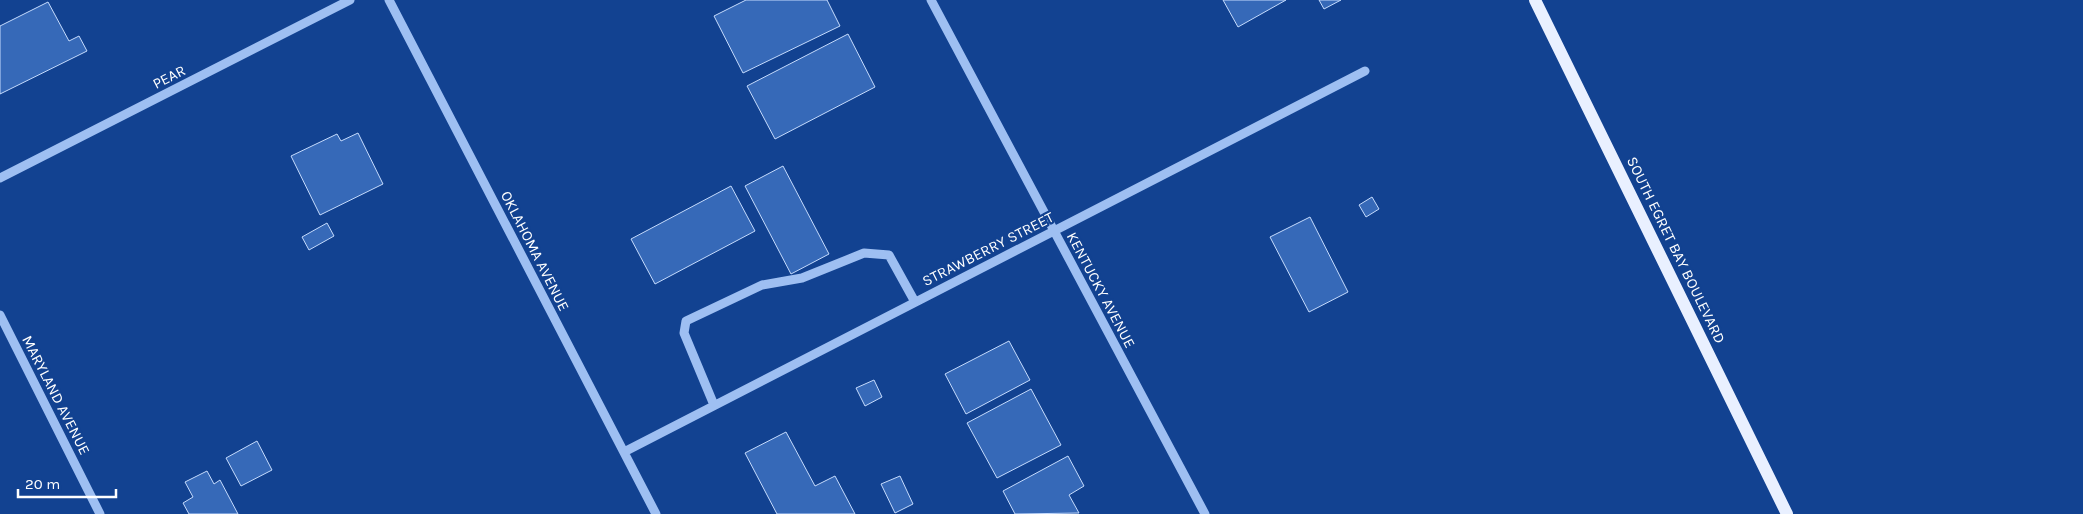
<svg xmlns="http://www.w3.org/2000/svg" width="2083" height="514" font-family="Karla,sans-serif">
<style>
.building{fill:#3669b8;stroke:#c5dbfd}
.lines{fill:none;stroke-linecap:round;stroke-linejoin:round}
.minor{stroke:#9ebff2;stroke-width:9}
.major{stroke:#e9f0ff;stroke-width:12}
.labels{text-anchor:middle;stroke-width:4.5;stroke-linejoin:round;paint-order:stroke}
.street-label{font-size:15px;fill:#fff;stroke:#124291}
</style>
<rect width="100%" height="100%" fill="#124291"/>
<path class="building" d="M746 0H827L840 26 743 73 714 16Z
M1223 0H1286L1238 27Z
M1319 0H1341L1324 9Z
M48 2 69 41 79 36 87 51 0 94V26Z
M848 34 875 87 775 139 747 86Z
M358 133 383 184 320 215 291 156 337 134 341 141Z
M783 166 829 254 791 274 745 186Z
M731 186 755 231 655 284 631 239Z
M1372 197 1379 209 1366 217 1359 205Z
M1310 217 1348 292 1309 312 1270 237Z
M327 223 334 236 309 250 302 237Z
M1009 341 1030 380 966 414 945 374Z
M874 380 882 397 865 406 856 388Z
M1031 389 1061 445 997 478 967 423Z
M786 432 815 486 835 476 855 514H777L745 453Z
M257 441 272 470 241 486 226 458Z
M1068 456 1084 486 1069 495 1079 513 1015 514 1003 491Z
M207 471 214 484 220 480 238 514H189L183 503 193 497 185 482Z
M900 476 913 504 895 513 881 484Z"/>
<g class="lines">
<path class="minor" d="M389 0 656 514
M931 0 1205 514
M0 178 350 0
M0 315 100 514
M714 405 684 333 686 321 762 285 802 278 864 253 889 255 915 302
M624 452 1365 71"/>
<path class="major" d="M1535 0 1787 514"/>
</g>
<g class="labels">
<g class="street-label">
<text transform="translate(169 77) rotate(-27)" y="5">PEAR</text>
<text transform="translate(988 249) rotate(-27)" y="5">STRAWBERRY STREET</text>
<text transform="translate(1676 250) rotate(64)" y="5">SOUTH EGRET BAY BOULEVARD</text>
<text transform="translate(535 251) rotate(63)" y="5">OKLAHOMA AVENUE</text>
<text transform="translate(1101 290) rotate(62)" y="5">KENTUCKY AVENUE</text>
<text transform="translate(56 395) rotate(63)" y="5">MARYLAND AVENUE</text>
</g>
</g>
<path d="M18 489v8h98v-8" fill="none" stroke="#ffffff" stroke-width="2.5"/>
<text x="25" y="489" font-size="15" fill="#ffffff" stroke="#124291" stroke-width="4" paint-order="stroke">20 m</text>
</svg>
